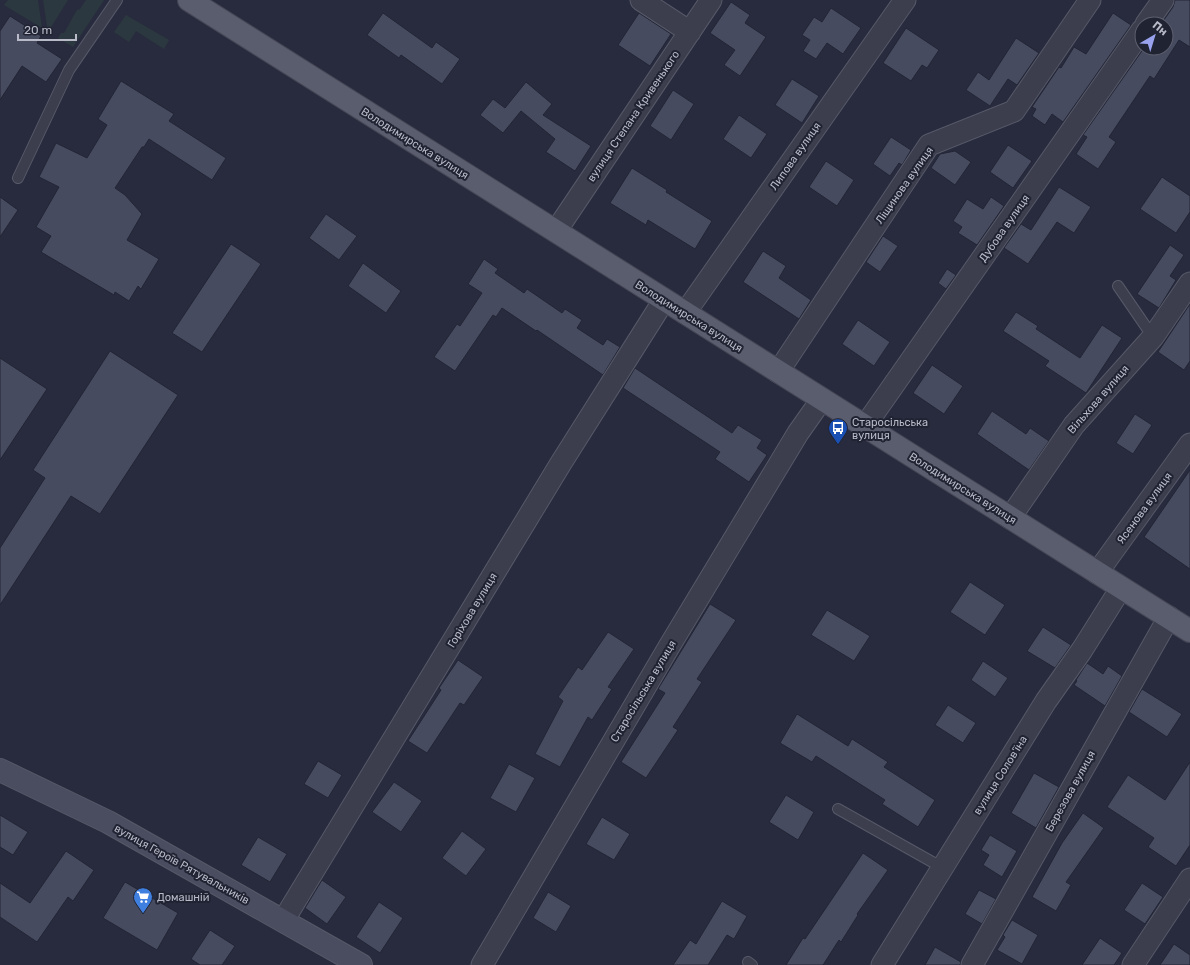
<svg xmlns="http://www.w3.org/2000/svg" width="1190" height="965" font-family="Rubik,sans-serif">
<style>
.green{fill:#2b383f}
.building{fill:#474b5f;stroke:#222534}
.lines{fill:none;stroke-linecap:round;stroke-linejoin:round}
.lane-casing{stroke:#565968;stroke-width:12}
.street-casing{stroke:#565968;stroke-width:23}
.secondary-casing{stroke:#565968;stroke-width:24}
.primary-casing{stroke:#454756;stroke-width:24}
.lane{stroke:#3c3e4d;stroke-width:10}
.street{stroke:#3c3e4d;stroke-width:21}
.secondary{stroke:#4a4c60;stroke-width:22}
.primary{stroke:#5a5d6d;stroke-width:22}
.labels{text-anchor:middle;stroke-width:4;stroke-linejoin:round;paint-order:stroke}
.street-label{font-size:11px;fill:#b8bac8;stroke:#202332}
.poi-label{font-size:11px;fill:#b8bac8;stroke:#202332;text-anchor:start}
</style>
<rect width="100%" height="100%" fill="#282b3d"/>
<path class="green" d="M8 0H38L42 28 4 5Z
M43 0H68L48 32Z
M86 0H104L73 47 58 38 61 33H64C69 25 72 18 77 10L80 9Z
M126 15 169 40 164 49 136 31 129 42 114 32Z"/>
<path class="building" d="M1175 0H1190V47L1179 40 1154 79 1150 76 1109 137 1116 142 1098 169 1076 154 1087 137 1083 135 1144 48H1166V24H1161L1173 7Z
M731 2 750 15 745 23 766 37 740 76 724 65 735 50 710 33Z
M831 8 861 28 843 54 827 43 816 59 803 51 810 40 802 35 814 17 822 22Z
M383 13 432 48 436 42 460 59 442 84 401 55 399 58 367 35Z
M639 13 671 34 650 66 618 45Z
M1113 13 1131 25 1063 122 1052 114 1045 125 1032 116 1036 109 1032 107 1059 67 1061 68 1074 47 1086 54Z
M10 16 41 36 37 43 62 59 46 82 22 66 0 100V31Z
M906 28 939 50 927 68 922 65 911 81 883 63Z
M1016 38 1039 53 1017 85 1008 79 990 106 966 90 978 72 989 80Z
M792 79 819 96 802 123 775 105Z
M121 81 174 114 169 121 226 158 212 180 149 139 144 147H142L115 188 125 195 142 214 127 240 159 259 141 289 138 286 129 301 115 292 114 295 41 252 51 236 36 227 59 187 39 177 56 143 87 158 107 125 98 119Z
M526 82 552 104 543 115 591 146 575 171 546 152 555 139 521 111 503 133 480 115 493 99 505 108Z
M673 90 694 104 671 140 650 126Z
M739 115 767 134 751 158 723 139Z
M891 137 911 150 902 165 899 163 890 176 873 164Z
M1008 145 1032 161 1013 188 990 172Z
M955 151 971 162 955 185 931 168 940 154Z
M826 161 854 180 837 206 809 187Z
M632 168 667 190 666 192 712 221 695 249 648 220 646 225 610 203Z
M1162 177 1190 196V212L1176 233 1140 209Z
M1059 187 1091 207 1074 233 1057 222 1028 264 1004 248 1021 224 1031 230Z
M0 197 18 210 0 237Z
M991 197 1004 206 977 245 958 233 962 227 953 221 967 199 983 209Z
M326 214 357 236 339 260 309 238Z
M883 236 898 246 880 272 866 262Z
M231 244 261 264 202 352 172 333Z
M1170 245 1184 255 1170 276 1176 280 1159 308 1137 294Z
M763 251 786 266 779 278 811 300 799 319 743 282Z
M484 259 498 269 495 273 524 293 527 289 562 313 565 309 582 320 577 328 603 345 607 339 620 347 603 375 537 330 536 331 502 308 496 317 493 315 455 371 434 357 457 324 460 326 482 293 468 284Z
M363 263 401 291 386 313 348 286Z
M947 269 956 275 946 289 938 283Z
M1190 304V361L1184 370 1158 352Z
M1016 312 1038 326 1036 329 1080 358 1102 325 1122 338 1086 393 1045 366 1049 361 1003 331Z
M858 320 890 342 874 366 842 344Z
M110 351 178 395 100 514 71 496 0 605V548L45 478 33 470Z
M0 358 47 389 0 460Z
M932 365 963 386 944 414 913 393Z
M635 368 732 433 738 425 762 440 757 448 767 455 749 482 715 459 720 452 623 388Z
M992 411 1026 434 1030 428 1049 441 1029 470 977 434Z
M1135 414 1152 425 1133 454 1116 443Z
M1190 470V569L1144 537Z
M970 582 1005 605 985 635 950 612Z
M710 604 736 620 697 679 702 682 673 727 678 730 646 778 621 762 665 693 658 689Z
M827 610 870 636 854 661 811 635Z
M1043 627 1071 645 1055 668 1027 651Z
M608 632 634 649 608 687 612 689 592 720 588 717 560 767 535 754 563 701 558 697 578 667 582 670Z
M458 660 483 677 464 705 460 703 427 753 408 741 441 690 439 688Z
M983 661 1008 678 995 697 971 680Z
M1087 663 1103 674 1108 666 1122 676 1105 706 1074 685 1077 681 1076 680Z
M1142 689 1182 714 1167 737 1129 712Z
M948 705 976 723 963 743 935 725Z
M797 714 848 746 852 739 888 762 884 767 935 800 918 827 882 804 885 800 816 756 812 762 780 743Z
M318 761 342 775 328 798 304 784Z
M1190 762V845L1176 866 1148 847 1154 838 1107 807 1128 775 1165 800Z
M509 764 535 778 516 812 490 798Z
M1034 773 1059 787 1036 828 1011 813Z
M394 782 422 801 401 832 372 812Z
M786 795 814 812 798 840 769 822Z
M1083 813 1104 828 1066 882 1071 885 1056 911 1032 897 1062 843Z
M0 815 28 832 13 855 0 847Z
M602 817 630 834 614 860 586 844Z
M462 831 486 849 466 876 442 858Z
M990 835 1017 851 1002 877 983 865 989 855 981 850Z
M258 837 287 854 270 882 241 865Z
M66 851 94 870 73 901 68 897 37 942 0 917V883L30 903Z
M863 853 888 870 857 914 858 915 841 942 839 940 823 965H786L803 938 805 939Z
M322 880 346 897 327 924 305 908Z
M125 882 178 913 157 950 103 918Z
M1142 883 1163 897 1145 924 1124 910Z
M979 890 996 899 982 924 965 914Z
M548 892 571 906 556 932 533 918Z
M722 901 747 916 734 939 727 935 708 965H673L690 940 696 944Z
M379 902 403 918 380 953 356 937Z
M1012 920 1038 935 1022 964 997 950 1005 937 1003 935Z
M210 930 235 946 222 965H200L191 959Z
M1100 938 1122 953 1114 965H1082Z
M1174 944 1190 955V965H1160Z
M935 947 961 962 960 965H925Z"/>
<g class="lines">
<defs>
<path id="lane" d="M18 178 69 70 117 0
M1118 286 1153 337
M838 809 943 868
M748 962 752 965"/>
<path id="street" d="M641 0 690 32
M1146 24 1163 0
M556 231 711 0
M685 313 905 0
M778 372 929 145 1014 111 1090 0
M865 426 1142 30
M1010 518 1074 425 1153 337 1190 283
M1097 573 1190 444
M283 921 561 463 664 300
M482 965 670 645 798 433 822 399
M882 965 1046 701 1082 650 1121 588
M972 965 1169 617
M1133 965 1190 879"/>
<path id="secondary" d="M0 770 108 822 361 965"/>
<path id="primary" d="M189 0 1190 631"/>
</defs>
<use href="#lane" class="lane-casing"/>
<use href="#street" class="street-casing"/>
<use href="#secondary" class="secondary-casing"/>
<use href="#primary" class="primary-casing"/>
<use href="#lane" class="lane"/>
<use href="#street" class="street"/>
<use href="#secondary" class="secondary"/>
<use href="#primary" class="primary"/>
</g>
<defs>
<symbol id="bus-pin" viewBox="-11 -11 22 30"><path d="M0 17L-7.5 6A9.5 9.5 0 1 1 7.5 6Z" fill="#1a4fb4" stroke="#202332"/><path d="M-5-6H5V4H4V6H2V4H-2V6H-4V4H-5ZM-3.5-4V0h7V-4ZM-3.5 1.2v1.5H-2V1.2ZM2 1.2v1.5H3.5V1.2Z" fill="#fff"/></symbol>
<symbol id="supermarket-pin" viewBox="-11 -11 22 30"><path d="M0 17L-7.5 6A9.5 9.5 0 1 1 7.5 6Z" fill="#3f7fe0" stroke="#202332"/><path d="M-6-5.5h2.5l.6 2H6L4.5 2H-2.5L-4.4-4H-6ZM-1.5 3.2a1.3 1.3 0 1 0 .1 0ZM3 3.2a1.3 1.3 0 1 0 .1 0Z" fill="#fff"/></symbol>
</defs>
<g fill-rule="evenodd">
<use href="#bus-pin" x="827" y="417" width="22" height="30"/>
<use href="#supermarket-pin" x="132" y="886" width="22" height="30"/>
</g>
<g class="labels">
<g class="street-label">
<text transform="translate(633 116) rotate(-56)" y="4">вулиця Степана Кривенького</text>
<text transform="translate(415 143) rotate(32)" y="4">Володимирська вулиця</text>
<text transform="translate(795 156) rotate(-55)" y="4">Липова вулиця</text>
<text transform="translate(904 185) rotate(-55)" y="4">Ліщинова вулиця</text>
<text transform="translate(1004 228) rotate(-55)" y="4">Дубова вулиця</text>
<text transform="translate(689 316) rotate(32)" y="4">Володимирська вулиця</text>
<text transform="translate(1098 399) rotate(-49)" y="4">Вільхова вулиця</text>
<text transform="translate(963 488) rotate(32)" y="4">Володимирська вулиця</text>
<text transform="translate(1144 508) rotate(-54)" y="4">Ясенова вулиця</text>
<text transform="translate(472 610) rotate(-59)" y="4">Горіхова вулиця</text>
<text transform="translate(643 691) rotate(-59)" y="4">Старосільська вулиця</text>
<text transform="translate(1000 775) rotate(-58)" y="4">вулиця Солов'їна</text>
<text transform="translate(1070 791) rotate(-61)" y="4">Березова вулиця</text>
<text transform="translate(182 864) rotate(29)" y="4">вулиця Героїв Рятувальників</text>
</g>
<g class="poi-label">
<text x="852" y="426">Старосільська<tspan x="852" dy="13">вулиця</tspan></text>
<text x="157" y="901">Домашній</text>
</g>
</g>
<g transform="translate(1154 36) rotate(38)"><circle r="19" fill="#202332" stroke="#5d5f6e"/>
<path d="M0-3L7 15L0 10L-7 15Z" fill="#98a2ed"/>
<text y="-6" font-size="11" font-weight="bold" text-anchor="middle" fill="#b8bac8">Пн</text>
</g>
<path d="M18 34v6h58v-6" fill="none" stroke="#b8bac8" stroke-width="2"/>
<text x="24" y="34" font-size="12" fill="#b8bac8" stroke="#202332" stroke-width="3" paint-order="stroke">20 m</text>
</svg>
